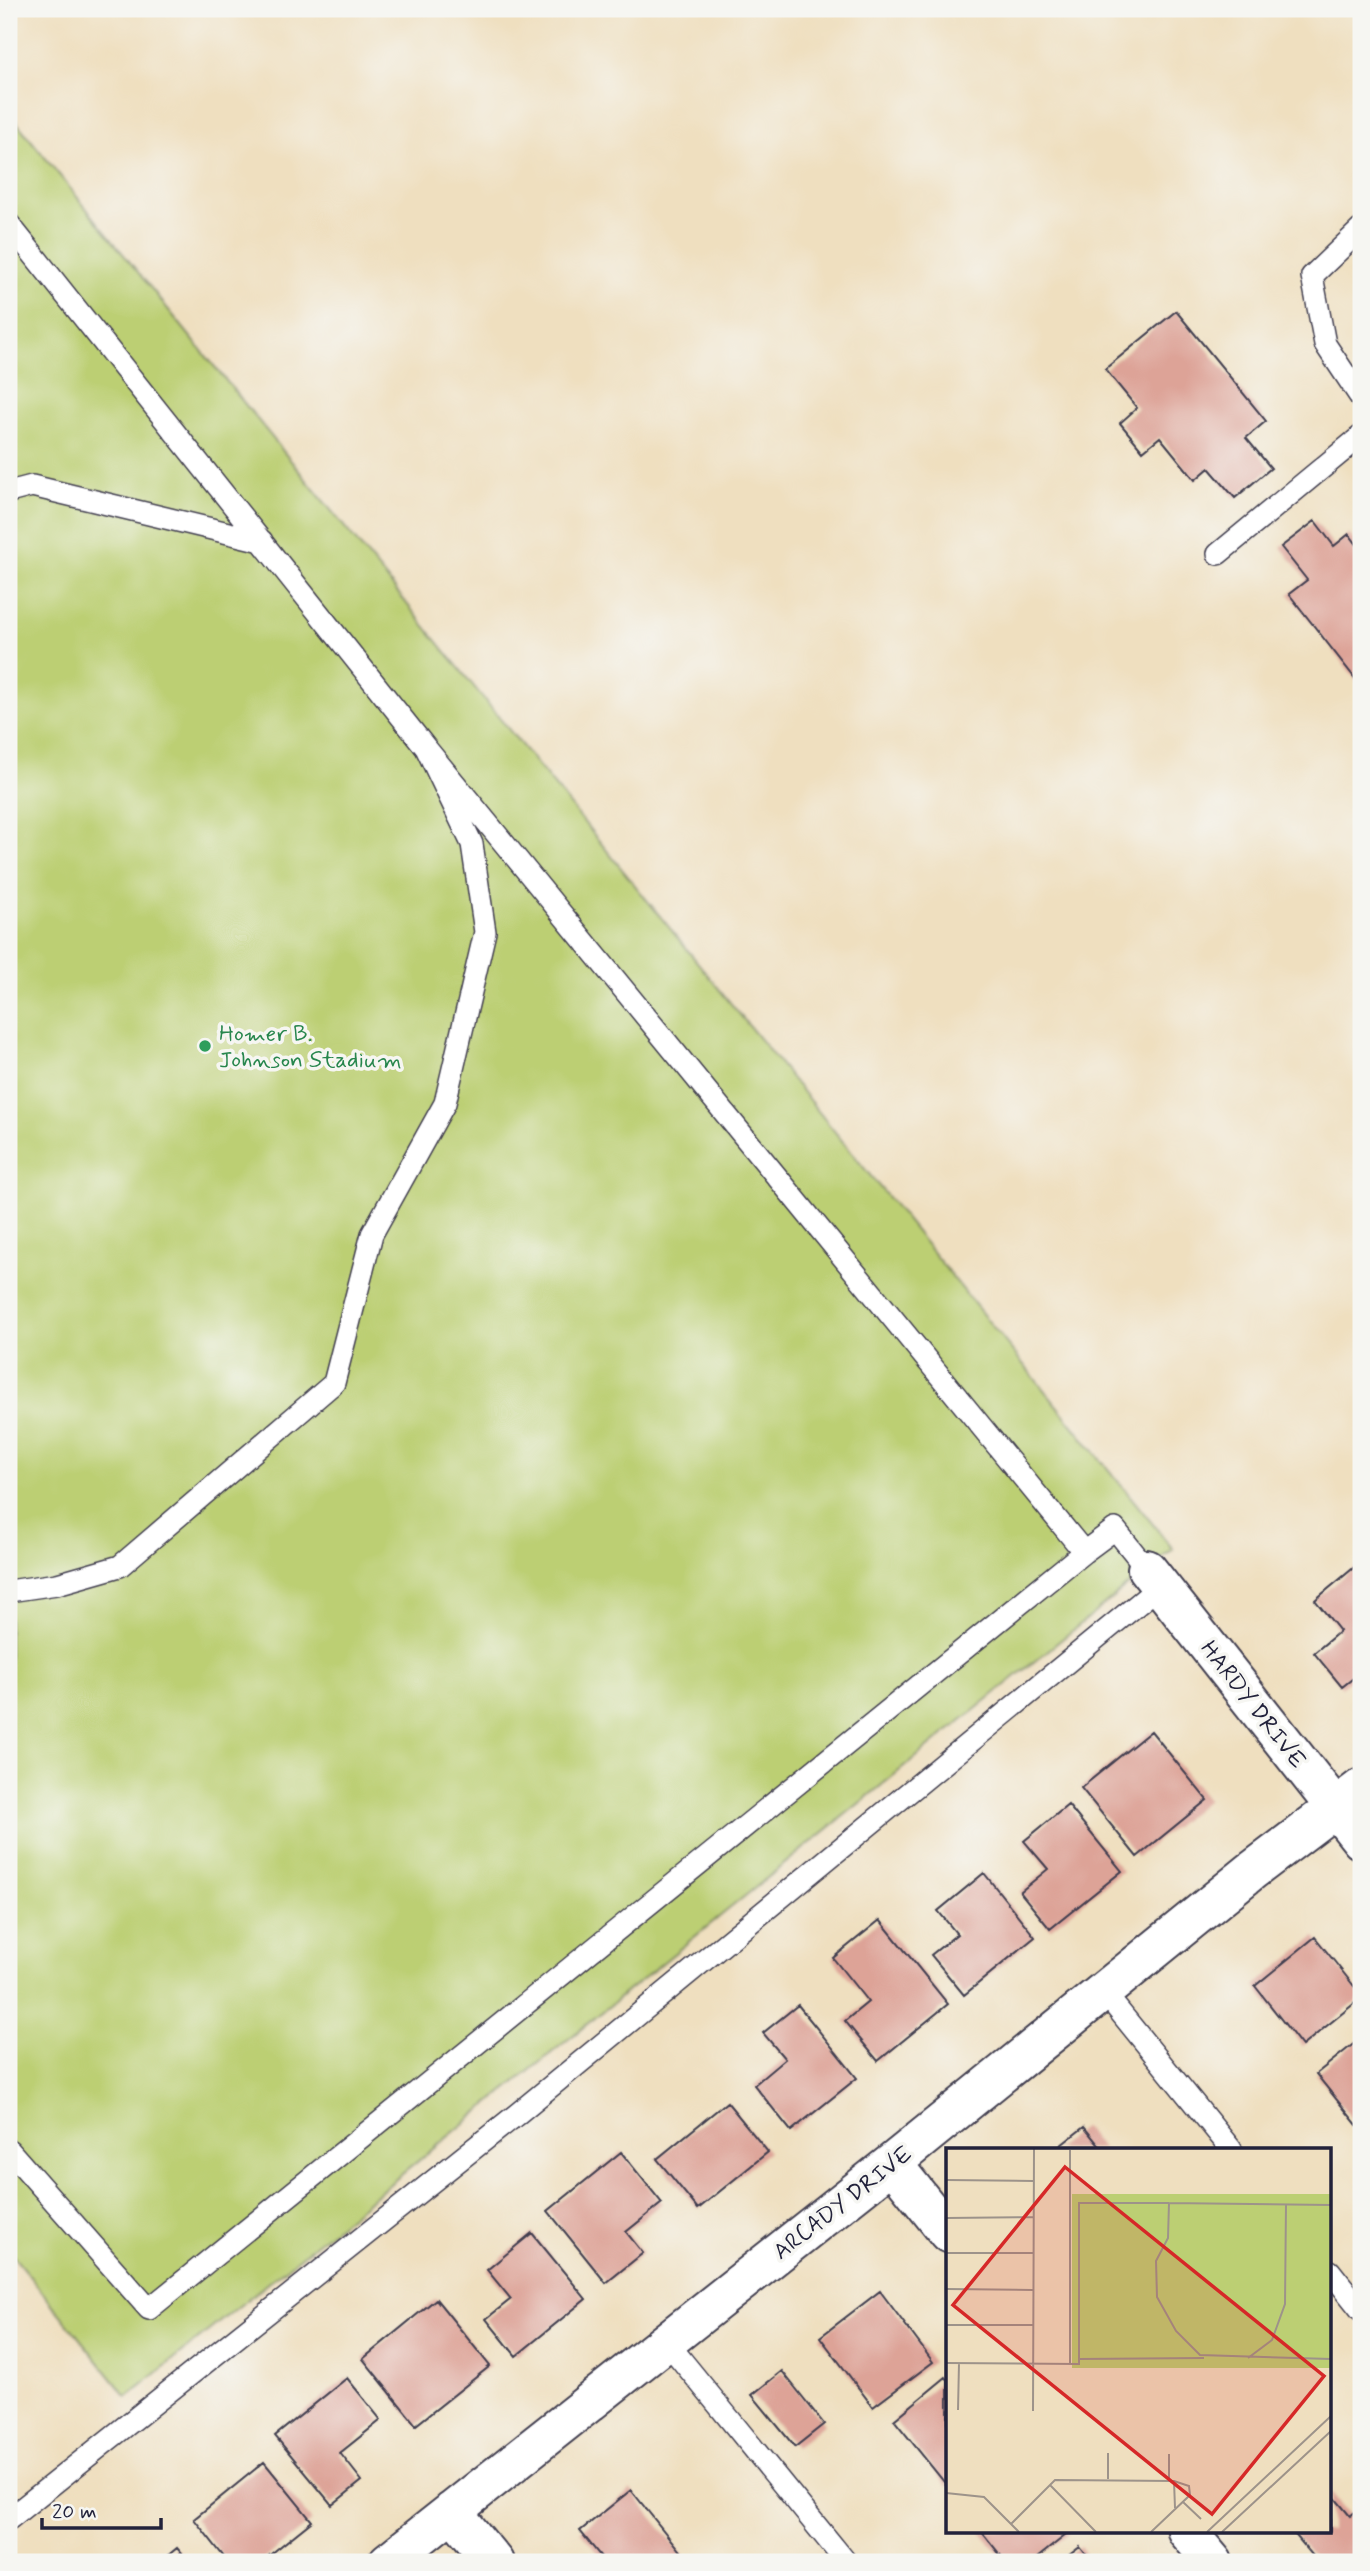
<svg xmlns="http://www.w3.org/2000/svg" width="1370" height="2571" font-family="Mynerve,sans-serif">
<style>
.green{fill:#bccf73;stroke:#6f7857;stroke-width:2}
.building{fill:#dda397}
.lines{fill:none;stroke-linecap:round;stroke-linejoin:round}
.lane-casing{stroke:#413e4f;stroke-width:24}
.street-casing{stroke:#413e4f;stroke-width:42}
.lane{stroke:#fff;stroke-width:21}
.street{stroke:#fff;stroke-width:38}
.leisure-dot{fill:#2e9e5b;stroke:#f6f6f2;stroke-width:2.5}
.labels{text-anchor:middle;stroke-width:7;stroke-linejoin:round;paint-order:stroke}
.leisure-label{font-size:23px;fill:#27864d;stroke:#f6f6f2;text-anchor:start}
.street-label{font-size:23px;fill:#22223b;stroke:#f6f6f2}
.inset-road{fill:none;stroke:#9d938a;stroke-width:2}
.view{fill:#d62828;fill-opacity:0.15;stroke:#d62828;stroke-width:3.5}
.inset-edge{fill:none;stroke:#22223b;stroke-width:3.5}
</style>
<rect width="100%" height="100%" fill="#f6f6f2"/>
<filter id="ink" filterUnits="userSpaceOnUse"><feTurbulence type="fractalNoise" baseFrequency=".0143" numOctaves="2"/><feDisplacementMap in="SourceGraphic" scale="14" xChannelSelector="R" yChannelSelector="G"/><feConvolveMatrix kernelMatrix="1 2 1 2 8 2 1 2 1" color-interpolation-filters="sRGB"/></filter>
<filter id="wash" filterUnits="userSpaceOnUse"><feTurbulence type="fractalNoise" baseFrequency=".00686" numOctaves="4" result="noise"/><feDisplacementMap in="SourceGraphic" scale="28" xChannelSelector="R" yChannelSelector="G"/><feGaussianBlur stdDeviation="1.57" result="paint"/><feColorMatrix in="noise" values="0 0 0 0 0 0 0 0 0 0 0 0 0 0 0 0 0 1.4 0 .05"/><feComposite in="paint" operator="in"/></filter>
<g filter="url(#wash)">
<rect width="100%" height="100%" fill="#efdfbf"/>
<path class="green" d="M9 113 1173 1549 127 2397 9 2251Z"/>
<g id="blocks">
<path class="building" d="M1176 311 1266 421 1246 438 1271 468 1235 498 1209 468 1195 480 1160 437 1143 451 1120 423 1137 408 1105 369Z
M1315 521 1334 546 1349 534 1361 550V686L1289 594 1307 580 1281 547Z
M1357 1565 1361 1570V1672L1342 1687 1314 1653 1340 1631 1315 1600Z
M1151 1731 1207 1800 1137 1857 1081 1788Z
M1068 1805 1122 1871 1050 1929 1020 1892 1048 1869 1024 1841Z
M984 1873 1035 1937 964 1995 931 1955 957 1934 938 1911Z
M880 1920 948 2004 878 2061 845 2021 868 2002 833 1958Z
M1315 1937 1361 1995V1998L1302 2046 1255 1986Z
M798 2005 857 2078 791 2131 754 2085 785 2059 763 2033Z
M1361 2038V2121L1357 2125 1316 2074Z
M727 2102 768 2152 698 2209 657 2159Z
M1084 2127 1102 2149H1056Z
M621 2152 662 2203 626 2232 643 2253 606 2283 548 2211Z
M532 2233 586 2299 516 2356 486 2319 511 2299 487 2270Z
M880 2291 933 2362 873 2407 820 2337Z
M436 2299 490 2366 416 2425 363 2359Z
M782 2371 824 2424 795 2447 752 2395Z
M946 2377 948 2380V2487L894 2420Z
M347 2378 381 2420 340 2453 362 2481 332 2505 275 2436Z
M264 2462 312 2521 261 2562H228L194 2519Z
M631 2490 687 2560 684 2562H605L580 2531Z
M1330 2492 1350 2516 1361 2507V2562H1318L1292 2531H1330Z
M981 2531H1071L1032 2562H1006Z
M1080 2547 1092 2562H1060Z
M177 2548 189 2562H160Z"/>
</g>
</g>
<g filter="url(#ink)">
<use href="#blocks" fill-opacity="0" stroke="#413e4f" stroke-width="2"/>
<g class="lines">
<defs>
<path id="lane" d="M9 224 426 748 472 844 485 932 445 1103 372 1234 334 1383 120 1566 57 1584 9 1591
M1361 229 1312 276 1325 344 1361 398
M9 492 32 486 262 541
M1218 554 1361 436
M1084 1552 1115 1529 1147 1569
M1103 1991 1231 2149
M9 2150 149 2309 1084 1552 426 748
M1330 2271 1361 2310
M666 2341 846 2562
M9 2519 516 2115 1160 1586"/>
<path id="street" d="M1147 1569 1361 1840
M892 2163 948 2233
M452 2511 494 2562
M1187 2531 1213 2562
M388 2562 892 2163 1253 1870 1361 1788"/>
</defs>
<use href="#lane" class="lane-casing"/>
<use href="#street" class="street-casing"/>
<use href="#lane" class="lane"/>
<use href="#street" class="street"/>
</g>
</g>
<circle class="leisure-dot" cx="205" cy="1046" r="7"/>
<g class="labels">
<g class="leisure-label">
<text x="219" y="1041">Homer B.<tspan x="219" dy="26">Johnson Stadium</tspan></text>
</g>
<g class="street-label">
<text transform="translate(1254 1704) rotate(52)" y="8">HARDY DRIVE</text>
<text transform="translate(842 2202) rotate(-38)" y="8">ARCADY DRIVE</text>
</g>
</g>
<g transform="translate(946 2148)">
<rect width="385" height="385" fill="#efdfbf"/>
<path d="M126 46H385V220H126Z" fill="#bccf73"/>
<path class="inset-road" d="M0 32 88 33M223 55H133V211L258 210M385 57 223 55 222 90 210 113 211 149 230 183 254 207 385 211M0 70 88 69M0 105H88M0 141 87 142M0 177H87M302 210 326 192 339 156 340 56M0 215 133 216V211M124 216V2M12 262 13 215M87 263 88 1M162 305V331M223 306V333M228 333 229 360M104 337 150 384M0 345 38 349 73 384M237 354 255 371M65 376 109 332 228 333 243 338 244 347 205 384M261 384 385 268M276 384 385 283"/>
<path class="view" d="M119 19 378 228 266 366 7 157Z"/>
<rect width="385" height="385" class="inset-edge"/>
</g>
<rect width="1370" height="2571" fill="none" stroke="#f6f6f2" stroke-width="35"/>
<path d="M42 2518v10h119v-10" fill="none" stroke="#22223b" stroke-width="3.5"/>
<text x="52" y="2518" font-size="21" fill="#22223b" stroke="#f6f6f2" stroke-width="5" paint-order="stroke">20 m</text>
</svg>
